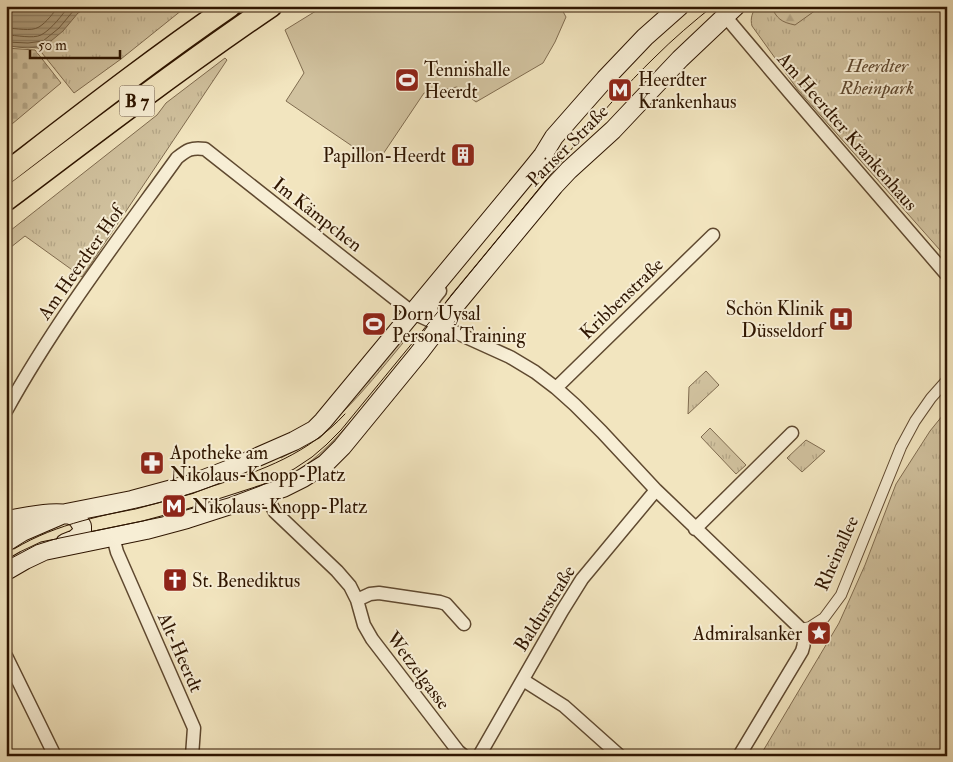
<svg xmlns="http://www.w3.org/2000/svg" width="953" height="762" font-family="'IM FELL Double Pica',serif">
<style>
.grass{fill:url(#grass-tufts);stroke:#806c50}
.forest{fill:url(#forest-firs);stroke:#806c50}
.cemetery{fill:url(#cemetery-stones);stroke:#806c50}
.pitch{fill:#d1c29f;stroke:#806c50}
.water{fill:url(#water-rules);stroke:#7b674c}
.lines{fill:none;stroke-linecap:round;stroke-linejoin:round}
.shore{stroke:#6e5a3f;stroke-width:1}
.pedestrian-casing{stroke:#5f4930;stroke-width:12}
.minor-casing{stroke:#5f4930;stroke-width:15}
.secondary-casing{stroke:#2e1500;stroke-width:20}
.trunk-casing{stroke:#2e1500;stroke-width:24}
.pedestrian{stroke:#f7eed5;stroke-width:10}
.minor{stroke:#f7eed5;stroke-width:12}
.secondary{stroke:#f7eed5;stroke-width:18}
.trunk{stroke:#f2e5bf;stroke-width:21}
.tram{stroke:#2e1500;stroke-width:1}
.labels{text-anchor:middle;stroke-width:4;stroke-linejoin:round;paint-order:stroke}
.shield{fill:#f7eed5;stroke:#6a5640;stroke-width:1}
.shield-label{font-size:18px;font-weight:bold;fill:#2e1500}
.park-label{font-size:19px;font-style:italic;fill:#5f4930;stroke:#f7eed5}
.poi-label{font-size:19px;fill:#2e1500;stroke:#f7eed5;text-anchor:start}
.street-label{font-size:19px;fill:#2e1500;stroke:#f7eed5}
</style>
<defs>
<pattern id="grass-tufts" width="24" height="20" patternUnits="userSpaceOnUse" patternTransform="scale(1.25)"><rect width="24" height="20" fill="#d1c29f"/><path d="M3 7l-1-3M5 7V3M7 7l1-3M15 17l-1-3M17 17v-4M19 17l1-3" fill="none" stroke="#b4a687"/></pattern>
<pattern id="forest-firs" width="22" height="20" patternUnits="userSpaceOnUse" patternTransform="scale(1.25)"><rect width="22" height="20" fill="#d1c29f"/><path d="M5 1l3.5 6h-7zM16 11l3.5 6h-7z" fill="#b4a687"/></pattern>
<pattern id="cemetery-stones" width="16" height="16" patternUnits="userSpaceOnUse" patternTransform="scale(1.25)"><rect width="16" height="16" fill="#d1c29f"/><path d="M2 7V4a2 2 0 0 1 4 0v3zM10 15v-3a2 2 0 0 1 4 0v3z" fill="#b4a687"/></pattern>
<pattern id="water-rules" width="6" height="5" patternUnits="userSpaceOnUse" patternTransform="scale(1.25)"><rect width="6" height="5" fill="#af9e7e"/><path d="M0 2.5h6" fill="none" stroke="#8f8065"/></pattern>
</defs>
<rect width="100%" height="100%" fill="#f2e5bf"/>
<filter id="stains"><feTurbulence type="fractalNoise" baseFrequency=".004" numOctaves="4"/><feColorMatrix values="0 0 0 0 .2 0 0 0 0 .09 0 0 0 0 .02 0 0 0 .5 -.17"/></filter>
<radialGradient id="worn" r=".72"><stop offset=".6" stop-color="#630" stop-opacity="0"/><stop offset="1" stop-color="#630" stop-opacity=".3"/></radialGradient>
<path class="grass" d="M6 6H187L121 59 74 93 38 48 6 46Z
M758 6H947V258L798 90 752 26C750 19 752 11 758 6Z
M225 58 227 60 82 277 25 236 6 251V234L157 115 166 103Z
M403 333 408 337C370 382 335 431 281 458L279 454Z
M415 344 417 346 341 439 317 462 290 476C322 456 344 430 368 401 383 382 399 363 415 344Z
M706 371 719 385 688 414 689 387Z
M947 410V756H760L839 623 865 565 896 484 930 431Z
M710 428 746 465 736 474 701 437Z
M806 440 825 451 802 472 787 458Z"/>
<path class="forest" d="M771 6H825L818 12 816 10 795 25C781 22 777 19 771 6Z"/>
<path class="cemetery" d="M6 48 35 50 61 83 6 129Z"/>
<path class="pitch" d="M324 6H560L566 17 555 42 543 63 476 102 457 87 424 93 377 163 286 101 304 73 285 30Z"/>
<path class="water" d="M6 6H89L78 13 63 31 45 46 28 48 6 46Z"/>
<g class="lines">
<path class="shore" d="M6 28C16 28 31 32 39 27 47 22 53 13 59 6
M6 35C16 35 33 39 41 35 52 29 62 15 69 6
M6 42 28 43 43 41 59 28 74 10 79 6"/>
<defs>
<path id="pedestrian" d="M801 629 810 627 824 618 841 595 901 447 915 421 931 398 947 380"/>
<path id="minor" d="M725 16 790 93 947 275
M440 291C427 306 429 310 441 325
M556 388 713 235
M6 411C55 322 118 240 177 158 187 150 191 147 205 149L413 313 510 357 535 372 556 388 575 405 602 432 656 490 801 629C805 637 805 643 802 651L739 756
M265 494 275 512 337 571 350 586 357 600 364 625 372 639 458 751 464 756
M695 529 792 433
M113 537 117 552 194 728 192 756
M357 600 370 594 379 593 440 602 446 604 464 624
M6 656 55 756
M523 680 564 706 620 756
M479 756 562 611 582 579 656 490"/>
<path id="secondary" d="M6 520C22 518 61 508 75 517 78 519 80 523 82 526V533L75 539 65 543
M6 542 22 532 66 513 132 500 191 484 230 469 294 441 314 430 323 421 531 170 543 155 554 137 605 79 645 37 680 6
M6 571 25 560 44 551 146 530 187 519 283 488 303 478 325 464 342 447 419 353 458 302 554 186 569 170 613 130 680 59 736 6"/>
<path id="trunk" d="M6 173C80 116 153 59 230 6
M6 200C93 134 180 68 271 6"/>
</defs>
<use href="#pedestrian" class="pedestrian-casing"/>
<use href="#minor" class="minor-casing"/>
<use href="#secondary" class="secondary-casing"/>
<use href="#trunk" class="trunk-casing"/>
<use href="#pedestrian" class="pedestrian"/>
<use href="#minor" class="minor"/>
<use href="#secondary" class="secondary"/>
<use href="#trunk" class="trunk"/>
<path class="tram" d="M14 549C59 522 104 516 154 504 174 499 194 493 213 486 263 470 308 454 345 414
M6 561 36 545 55 539 162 517 228 498 260 486 294 469 312 457 326 445 341 430 574 146C600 115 626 85 655 57 673 39 693 22 713 6"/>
</g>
<defs>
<symbol id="stadium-square" viewBox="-11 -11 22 22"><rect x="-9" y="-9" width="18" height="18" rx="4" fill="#8f2418" stroke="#f7eed5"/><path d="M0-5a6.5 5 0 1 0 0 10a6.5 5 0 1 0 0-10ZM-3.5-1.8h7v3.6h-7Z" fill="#fff"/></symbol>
<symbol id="metro-square" viewBox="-11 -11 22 22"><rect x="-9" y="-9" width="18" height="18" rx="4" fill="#8f2418" stroke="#f7eed5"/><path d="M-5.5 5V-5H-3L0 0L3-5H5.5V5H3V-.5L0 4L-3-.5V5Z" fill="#fff"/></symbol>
<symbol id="building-square" viewBox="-11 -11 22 22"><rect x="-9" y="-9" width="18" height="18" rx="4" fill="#8f2418" stroke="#f7eed5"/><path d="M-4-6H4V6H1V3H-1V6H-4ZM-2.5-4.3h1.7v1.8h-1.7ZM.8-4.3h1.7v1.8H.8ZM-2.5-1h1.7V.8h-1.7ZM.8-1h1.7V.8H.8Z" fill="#fff"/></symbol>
<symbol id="hospital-square" viewBox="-11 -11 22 22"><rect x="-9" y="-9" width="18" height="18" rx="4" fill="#8f2418" stroke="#f7eed5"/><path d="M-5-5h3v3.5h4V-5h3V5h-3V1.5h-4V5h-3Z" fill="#fff"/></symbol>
<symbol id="pharmacy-square" viewBox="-11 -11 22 22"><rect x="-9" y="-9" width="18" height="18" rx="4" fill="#8f2418" stroke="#f7eed5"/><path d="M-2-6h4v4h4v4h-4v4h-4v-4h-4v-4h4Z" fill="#fff"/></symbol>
<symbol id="church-square" viewBox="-11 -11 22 22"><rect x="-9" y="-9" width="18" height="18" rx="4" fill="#8f2418" stroke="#f7eed5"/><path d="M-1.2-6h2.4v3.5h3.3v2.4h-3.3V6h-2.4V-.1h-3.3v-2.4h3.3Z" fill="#fff"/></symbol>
<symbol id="sight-square" viewBox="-11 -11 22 22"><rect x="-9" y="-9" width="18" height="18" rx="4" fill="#8f2418" stroke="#f7eed5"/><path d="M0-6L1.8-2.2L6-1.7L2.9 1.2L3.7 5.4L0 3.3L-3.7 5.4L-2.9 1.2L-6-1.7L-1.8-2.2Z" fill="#fff"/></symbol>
</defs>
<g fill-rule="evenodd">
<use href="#stadium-square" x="393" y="66" width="28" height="28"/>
<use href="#metro-square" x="606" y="76" width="28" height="28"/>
<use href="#building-square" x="449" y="141" width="28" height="28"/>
<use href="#hospital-square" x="827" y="305" width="28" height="28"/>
<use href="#stadium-square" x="360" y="310" width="28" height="28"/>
<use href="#pharmacy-square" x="138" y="449" width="28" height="28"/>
<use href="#metro-square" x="160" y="492" width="28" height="28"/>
<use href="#church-square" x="161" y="566" width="28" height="28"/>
<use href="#sight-square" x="805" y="619" width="28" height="28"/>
</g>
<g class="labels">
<rect class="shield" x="119.5" y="85.5" width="35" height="31" rx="4"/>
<g class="shield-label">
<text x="137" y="107">B 7</text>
</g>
<g class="park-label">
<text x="877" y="72">Heerdter<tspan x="877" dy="22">Rheinpark</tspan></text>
</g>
<g class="poi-label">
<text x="424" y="76">Tennishalle<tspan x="424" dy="22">Heerdt</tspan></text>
<text x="638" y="86">Heerdter<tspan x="638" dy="22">Krankenhaus</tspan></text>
<text x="446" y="162" text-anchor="end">Papillon-Heerdt</text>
<text x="824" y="315" text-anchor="end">Schön Klinik<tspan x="824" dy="22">Düsseldorf</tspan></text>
<text x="392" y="320">Dorn Uysal<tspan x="392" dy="22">Personal Training</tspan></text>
<text x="170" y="459">Apotheke am<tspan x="170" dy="22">Nikolaus-Knopp-Platz</tspan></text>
<text x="192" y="513">Nikolaus-Knopp-Platz</text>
<text x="192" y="587">St. Benediktus</text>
<text x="802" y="640" text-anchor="end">Admiralsanker</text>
</g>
<g class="street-label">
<text transform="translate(848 131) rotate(49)" y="7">Am Heerdter Krankenhaus</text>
<text transform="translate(567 145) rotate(-45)" y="7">Pariser Straße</text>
<text transform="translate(318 214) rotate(38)" y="7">Im Kämpchen</text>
<text transform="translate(80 262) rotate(-55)" y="7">Am Heerdter Hof</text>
<text transform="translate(621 298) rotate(-44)" y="7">Kribbenstraße</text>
<text transform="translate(836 553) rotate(-66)" y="7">Rheinallee</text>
<text transform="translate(544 608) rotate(-58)" y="7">Baldurstraße</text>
<text transform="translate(181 652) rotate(66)" y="7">Alt-Heerdt</text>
<text transform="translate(419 670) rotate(53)" y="7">Wetzelgasse</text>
</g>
</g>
<rect width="953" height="762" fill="none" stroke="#f2e5bf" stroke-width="25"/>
<rect x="8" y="8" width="938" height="747" fill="none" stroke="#2e1500" stroke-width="2.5"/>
<rect x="12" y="12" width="928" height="737" fill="none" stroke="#2e1500"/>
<path d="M30 50v8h90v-8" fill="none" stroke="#2e1500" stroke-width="2.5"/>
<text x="38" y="50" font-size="15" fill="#2e1500" stroke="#f7eed5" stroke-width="4" paint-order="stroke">50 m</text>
<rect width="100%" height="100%" filter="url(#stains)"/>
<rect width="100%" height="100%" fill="url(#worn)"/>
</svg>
